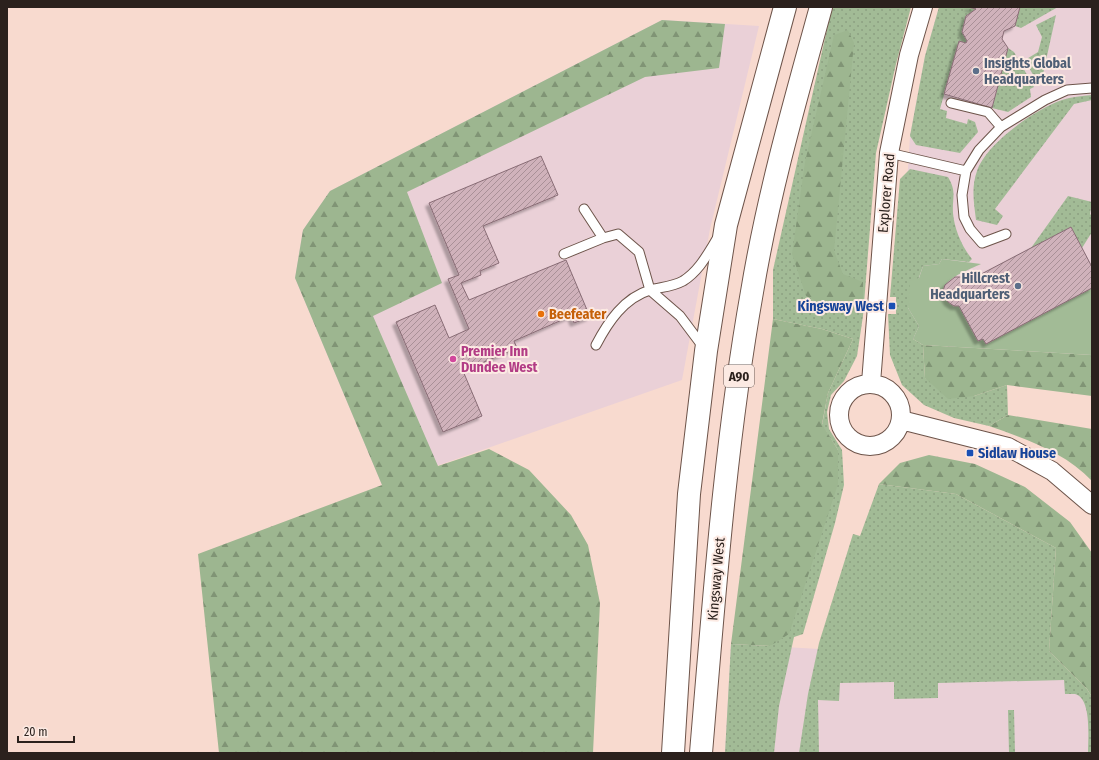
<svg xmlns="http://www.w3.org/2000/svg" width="1099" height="760" font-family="'Fira Sans Condensed',sans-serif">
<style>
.commercial{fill:#ead0d7}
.grass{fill:url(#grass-dots)}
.forest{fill:url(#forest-firs)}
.garden{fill:#a2bb96}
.building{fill:url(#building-hatch);stroke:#886c75;filter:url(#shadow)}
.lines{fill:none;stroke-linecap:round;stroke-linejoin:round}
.lane-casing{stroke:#6d544a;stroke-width:11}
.street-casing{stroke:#6d544a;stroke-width:20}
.highway-casing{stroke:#6d544a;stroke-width:24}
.lane{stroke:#fff;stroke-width:9}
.street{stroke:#fff;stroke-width:18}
.highway{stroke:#fff;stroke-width:22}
.service-dot{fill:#5c6f8a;stroke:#fceae3;stroke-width:1.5}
.transit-dot{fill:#1a4fb4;stroke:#fceae3;stroke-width:1.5}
.food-dot{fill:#e8710a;stroke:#fceae3;stroke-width:1.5}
.hotel-dot{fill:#d1479c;stroke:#fceae3;stroke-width:1.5}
.labels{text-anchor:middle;stroke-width:4;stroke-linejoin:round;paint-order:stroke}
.shield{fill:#fceae3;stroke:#6a5d58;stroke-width:1}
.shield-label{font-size:13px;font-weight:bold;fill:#2b211d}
.service-label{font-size:14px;font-weight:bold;fill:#4e5e75;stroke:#fceae3;text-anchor:start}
.street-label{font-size:14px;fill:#2b211d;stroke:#fceae3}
.transit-label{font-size:14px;font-weight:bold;fill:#164399;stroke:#fceae3;text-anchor:end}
.food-label{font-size:14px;font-weight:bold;fill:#c56008;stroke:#fceae3;text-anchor:start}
.hotel-label{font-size:14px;font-weight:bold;fill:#b23c85;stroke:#fceae3;text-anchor:start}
</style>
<defs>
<pattern id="grass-dots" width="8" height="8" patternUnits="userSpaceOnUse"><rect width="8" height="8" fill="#a2bb96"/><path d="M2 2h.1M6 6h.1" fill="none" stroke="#8ca081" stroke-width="1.8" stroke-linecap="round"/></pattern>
<pattern id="forest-firs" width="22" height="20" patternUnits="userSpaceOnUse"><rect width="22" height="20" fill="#9db690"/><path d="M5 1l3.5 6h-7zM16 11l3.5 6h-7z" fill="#809475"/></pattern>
<pattern id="building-hatch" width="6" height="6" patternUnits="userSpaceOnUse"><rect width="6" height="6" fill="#d0b2bb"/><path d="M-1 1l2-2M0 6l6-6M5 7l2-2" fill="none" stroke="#a99097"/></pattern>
<filter id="shadow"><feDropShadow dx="-3.5" dy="3.5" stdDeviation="1" flood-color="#0004"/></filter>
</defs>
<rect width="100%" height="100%" fill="#f8dacf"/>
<path class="commercial" d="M939 7H1092V355L923 345 898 329 910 136 925 56Z
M662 20 759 26 710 229 682 380 382 485 295 278 303 230 330 191Z
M731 644 837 650 1049 651 1092 697V753H725Z"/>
<path class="grass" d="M832 7H911L896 64 876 153 863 316 857 356 844 381 831 395 827 412 829 429 842 450 844 485 835 523 803 634 794 637 779 706 774 753H725L731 644 770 646 838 450 822 425 828 393 853 339 822 329 773 319V270Z
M939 7H968L976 9 966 16 962 32 967 41 966 43 959 41 940 109 947 111 946 118 967 124 968 119 975 122 978 132 960 153 916 145 910 136 925 56Z
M1020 7H1058L1021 28 1015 26Z
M1056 15 1043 74 1051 76 1038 84 1025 60 1038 52 1042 37 1036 25Z
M1008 48 1014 52 1034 87 1030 89 1031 97 1008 112 992 108Z
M1092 95V100L1074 104 995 209 1003 216 997 225 976 220C974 203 971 188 977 171 986 144 1035 109 1062 100 1071 97 1082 96 1092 95Z
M910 169 948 177C957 192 952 197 953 213 954 228 962 247 972 259L969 262 942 259 939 264 923 266 908 308 919 326 913 339 923 345 925 378 974 396 1007 385 1008 415 989 426 954 418 924 405 902 385 890 355 888 314H896V297H890L900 179Z
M1068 196 1092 202 1090 214 1092 216V232L1082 248 1071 227 1031 248Z
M879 484 956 494 1056 548 1049 651 1087 689 1092 697V753H1088C1088 739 1092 698 1075 694 1072 694 1068 694 1065 694L1064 680 938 683V698L894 699V682L840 683 839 701 818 700 819 753H799L808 694 819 643 853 534 860 536Z
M1008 710H1014L1015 753H1009Z"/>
<path class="forest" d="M662 20 725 24 719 68 645 77 407 192 442 283 373 316 438 466 489 449 529 470 571 515 588 545 600 603 593 753H219L198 554 382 485 295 278 303 230 330 191Z
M848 30 854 43 834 251 843 274 863 282V311L838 312 806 296 792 254 805 162 834 35Z
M773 319 822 329 853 339 828 393 822 424 838 450V484L789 634 770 646 731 644Z
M923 345 1092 355V396L1007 385 974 396 948 399 925 378Z
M1008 415 1092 429V481C1065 452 1026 439 989 426Z
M929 455 975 464 1025 487 1070 522 1092 553V697L1087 689 1049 651 1056 548 956 494 879 484 900 463Z"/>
<path class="garden" d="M942 259 981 264C969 270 934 281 946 299 949 304 954 306 959 306L978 341 1092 288V355L923 345 913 339 919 326 908 308 910 281 919 278 923 266 939 264Z"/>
<path class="building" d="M968 7H1020L1015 26 1004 31 1002 39 1008 48 992 108 944 94 959 41 966 43 967 41 962 32 966 16 976 9Z
M541 156 558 195 483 226 499 263 480 271 481 275 461 283 469 300 566 260 590 317 574 323 571 316 514 341 517 348 463 371 482 416 443 432 396 322 435 305 449 338 469 329 448 279 459 275 429 203Z
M1071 227 1092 267V288L986 344 983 339 978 341 959 306H954L948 302 945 297 943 291 945 285 955 277H962L968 281Z"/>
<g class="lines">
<defs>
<path id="lane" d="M951 103 988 112 1001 127
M889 153 966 171
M584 209 603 238 618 234 639 252 650 290 680 316 704 348
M1006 234 982 243 970 229 964 217 962 195 966 171 979 150 1001 127 1045 100 1067 90 1092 88
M564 254 603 238
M596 345C608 322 624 298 650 290 661 287 672 287 683 281 699 271 707 255 717 239"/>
<path id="street" d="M871 383 889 153 909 55 923 7
M839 415a31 31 0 1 1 62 0a31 31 0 1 1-62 0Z
M901 420 1008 447 1052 471 1092 505"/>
<path id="highway" d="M673 753 689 494 706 351 726 225 785 7
M701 753C714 599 725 444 752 292 768 195 795 101 821 7"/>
</defs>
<use href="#lane" class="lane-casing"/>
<use href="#street" class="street-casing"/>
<use href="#highway" class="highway-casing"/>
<use href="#lane" class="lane"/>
<use href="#street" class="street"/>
<use href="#highway" class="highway"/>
</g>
<g class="service-dot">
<circle cx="976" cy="71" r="4"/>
<circle cx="1018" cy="286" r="4"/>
</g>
<g class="transit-dot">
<rect x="888" y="302" width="8" height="8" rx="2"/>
<rect x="966" y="449" width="8" height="8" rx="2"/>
</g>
<circle class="food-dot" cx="541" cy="314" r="4"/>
<circle class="hotel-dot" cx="453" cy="359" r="4"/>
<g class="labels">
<rect class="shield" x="724" y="365" width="30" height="22" rx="3"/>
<g class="shield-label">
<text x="739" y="381">A90</text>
</g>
<g class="service-label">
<text x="984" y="68">Insights Global<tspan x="984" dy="16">Headquarters</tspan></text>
<text x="1010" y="283" text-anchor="end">Hillcrest<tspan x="1010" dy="16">Headquarters</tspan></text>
</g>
<g class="street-label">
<text transform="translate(886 193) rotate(-85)" y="5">Explorer Road</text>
<text transform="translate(716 579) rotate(-85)" y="5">Kingsway West</text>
</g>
<g class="transit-label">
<text x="884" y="311">Kingsway West</text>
<text x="978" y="458" text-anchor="start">Sidlaw House</text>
</g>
<g class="food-label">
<text x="549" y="319">Beefeater</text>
</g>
<g class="hotel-label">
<text x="461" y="356">Premier Inn<tspan x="461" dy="16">Dundee West</tspan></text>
</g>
</g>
<rect width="1099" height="760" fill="none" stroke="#2b211d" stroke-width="16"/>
<path d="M18 736v6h56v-6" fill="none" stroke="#2b211d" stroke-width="2"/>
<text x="24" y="736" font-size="12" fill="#2b211d" stroke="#fceae3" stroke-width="3" paint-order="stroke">20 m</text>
</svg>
